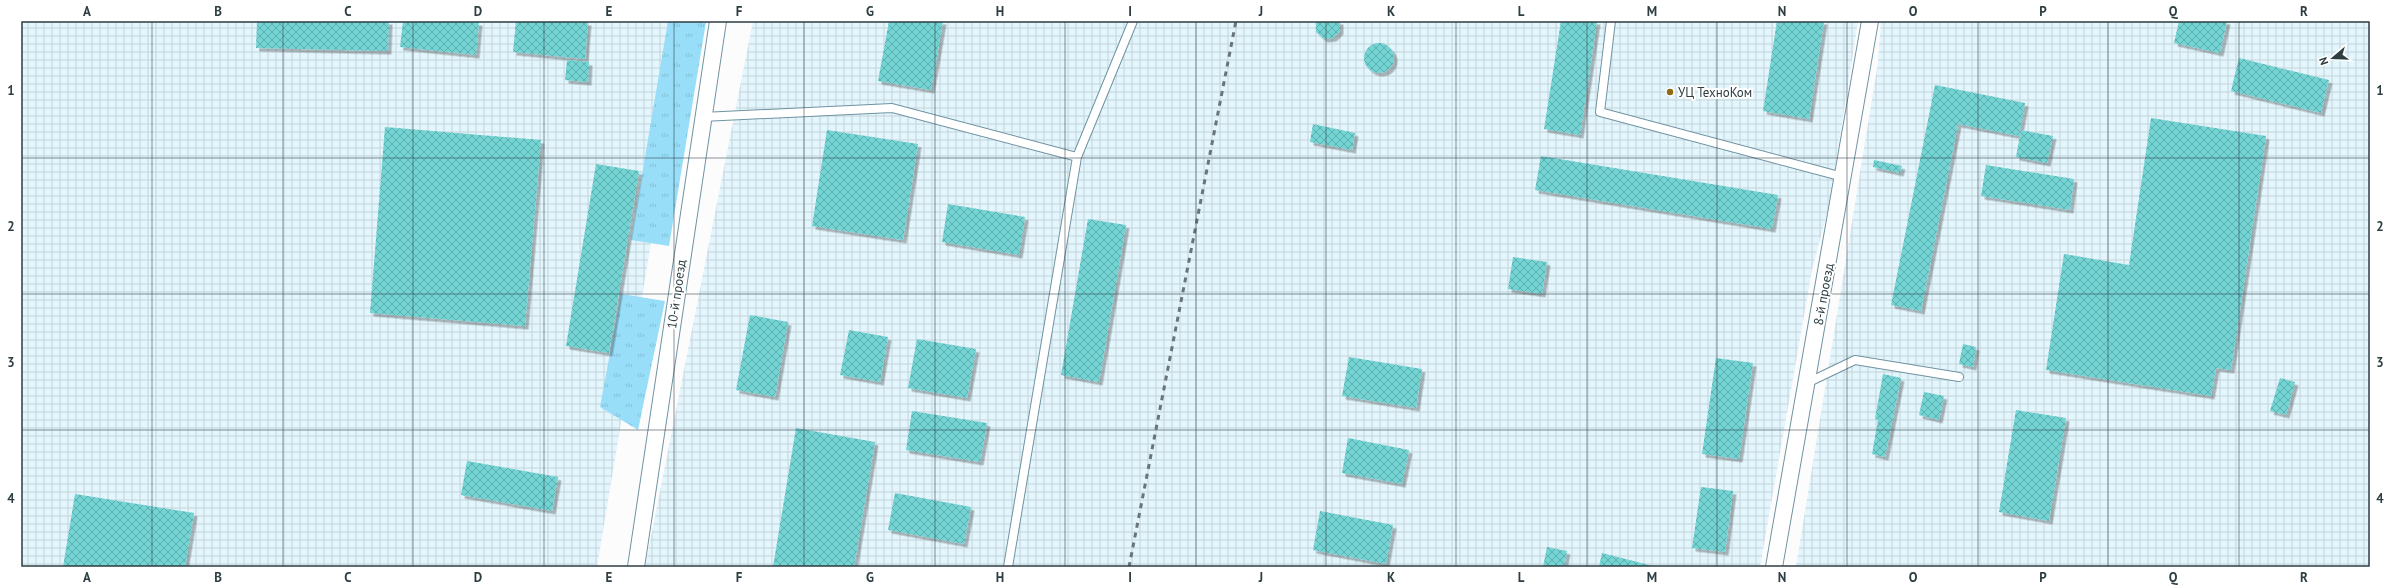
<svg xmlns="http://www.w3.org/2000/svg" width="2391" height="588" font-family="'PT Sans',sans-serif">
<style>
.industrial{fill:url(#industrial-grid)}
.grass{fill:url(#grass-tufts)}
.building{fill:url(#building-cross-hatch);filter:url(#shadow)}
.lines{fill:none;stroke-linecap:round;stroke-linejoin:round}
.service-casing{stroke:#6f93a1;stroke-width:10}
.minor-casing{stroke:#6f93a1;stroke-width:18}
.service{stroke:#fff;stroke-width:8}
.minor{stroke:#fff;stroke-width:16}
.rail{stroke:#6a7579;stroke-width:3;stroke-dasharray:5 5;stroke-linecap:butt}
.grid{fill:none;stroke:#2d3d42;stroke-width:1;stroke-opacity:0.55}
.poi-dot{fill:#906a10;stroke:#fff;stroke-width:1.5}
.labels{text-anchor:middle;stroke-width:4;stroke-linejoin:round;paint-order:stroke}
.poi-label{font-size:13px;fill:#2d3d42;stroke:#fff;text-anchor:start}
.street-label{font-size:13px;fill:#2d3d42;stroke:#fff}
.neatline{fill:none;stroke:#2d3d42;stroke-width:1.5}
.grid-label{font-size:13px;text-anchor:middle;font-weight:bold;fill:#2d3d42}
</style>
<defs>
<pattern id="industrial-grid" width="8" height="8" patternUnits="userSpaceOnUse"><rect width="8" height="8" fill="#e3f6fd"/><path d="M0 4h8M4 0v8" fill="none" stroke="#c3d4da"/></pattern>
<pattern id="grass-tufts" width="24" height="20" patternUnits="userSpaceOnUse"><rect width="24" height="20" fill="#99def8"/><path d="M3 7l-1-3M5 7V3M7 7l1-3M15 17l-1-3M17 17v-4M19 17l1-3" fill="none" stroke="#84bfd6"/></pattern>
<pattern id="building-cross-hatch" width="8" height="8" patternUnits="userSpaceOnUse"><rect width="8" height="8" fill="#73d4d4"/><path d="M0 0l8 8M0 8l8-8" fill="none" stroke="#5fadae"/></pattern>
<filter id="shadow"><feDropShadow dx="3.5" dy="3.5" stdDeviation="0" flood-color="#0004"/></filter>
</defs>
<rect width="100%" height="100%" fill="#fcfcfc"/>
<path class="industrial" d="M21 21H688L597 567H21Z
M753 21H1858L1829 206 1812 270 1760 567H645Z
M1881 21H2370V567H1796L1878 62Z"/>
<path class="grass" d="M668 21 706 22 669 246 631 240Z
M621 294 665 301 638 430 600 407Z"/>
<path class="building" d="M257 21H389L388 51 256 48Z
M403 21 479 22 476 55 400 47Z
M516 21 588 22 585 59 513 52Z
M889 21H943L931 90 878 81Z
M1316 21H1340V31L1333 38 1324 39 1316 32Z
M1561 21H1597L1580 135 1544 129Z
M1777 21H1824L1809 119 1763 111Z
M2179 21H2227L2220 53 2174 43Z
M1364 58a15 15 0 1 1 30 0a15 15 0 1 1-30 0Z
M2239 58 2329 80 2321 113 2231 91Z
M567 60 589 62 588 82 565 80Z
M1935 85 2025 103 2019 136 1958 124 1921 311 1891 305Z
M2151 118 2266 136 2231 370 2216 368 2211 396 2046 370 2064 254 2129 265Z
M1313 124 1355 133 1352 150 1310 142Z
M385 127 541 140 525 326 370 313Z
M827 130 918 144 903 240 812 226Z
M2021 130 2053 136 2047 163 2016 157Z
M1541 156 1778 195 1772 229 1535 190Z
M1874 160 1902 166 1900 173 1873 167Z
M596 164 639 171 609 353 566 346Z
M1986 165 2074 179 2070 210 1981 196Z
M948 204 1025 217 1019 255 942 242Z
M1088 219 1126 225 1099 382 1061 375Z
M1513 257 1547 262 1542 294 1508 289Z
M750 315 788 322 775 397 736 390Z
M849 330 888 337 880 382 840 375Z
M917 339 976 349 967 398 908 388Z
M1963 344 1976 347 1973 367 1959 364Z
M1349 357 1422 369 1416 408 1342 396Z
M1716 358 1753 363 1739 459 1702 454Z
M1883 374 1901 378 1885 457 1872 454 1878 420 1875 419Z
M2280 378 2295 382 2286 415 2270 411Z
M1924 392 1944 396 1939 420 1919 415Z
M2016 410 2066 418 2049 521 1999 512Z
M912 411 987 423 980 462 906 450Z
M796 428 875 442 854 567H773Z
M1348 438 1409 450 1402 484 1342 473Z
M467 461 558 477 552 511 461 495Z
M1701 487 1733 491 1725 552 1692 548Z
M895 493 971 507 964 544 888 530Z
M75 494 194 513 185 567H63Z
M1320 511 1393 525 1386 564 1313 550Z
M1547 547 1567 551 1564 567H1543Z
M1602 553 1653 566V567H1599Z"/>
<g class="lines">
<defs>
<path id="service" d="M1611 21 1600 112 1843 177
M702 117 892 108 1077 157
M1807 383 1855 360 1959 377
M1008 567 1077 157 1133 21"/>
<path id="minor" d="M636 567 718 21
M1774 567 1870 21"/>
</defs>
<use href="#service" class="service-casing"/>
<use href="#minor" class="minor-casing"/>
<use href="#service" class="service"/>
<use href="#minor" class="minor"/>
<path class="rail" d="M1129 567 1236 21"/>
</g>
<path class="grid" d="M152 21V567M283 21V567M413 21V567M544 21V567M674 21V567M804 21V567M935 21V567M1065 21V567M1196 21V567M1326 21V567M1456 21V567M1587 21V567M1717 21V567M1847 21V567M1978 21V567M2108 21V567M2239 21V567M21 158H2370M21 294H2370M21 430H2370"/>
<circle class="poi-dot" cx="1670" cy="92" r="4"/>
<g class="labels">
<g class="poi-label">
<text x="1678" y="97">УЦ ТехноКом</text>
</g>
<g class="street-label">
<text transform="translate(676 294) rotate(-82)" y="5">10-й проезд</text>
<text transform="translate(1823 294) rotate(-80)" y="5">8-й проезд</text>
</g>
</g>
<rect width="2391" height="588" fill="none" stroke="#ffffff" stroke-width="44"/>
<g transform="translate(2333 58) rotate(251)" stroke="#ffffff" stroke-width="3" paint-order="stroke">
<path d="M0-3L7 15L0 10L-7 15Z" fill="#2d3d42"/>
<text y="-6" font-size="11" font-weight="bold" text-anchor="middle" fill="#2d3d42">N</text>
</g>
<rect x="22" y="22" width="2347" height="544" class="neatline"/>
<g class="grid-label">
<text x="87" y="16">A</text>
<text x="218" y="16">B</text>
<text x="348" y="16">C</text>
<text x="478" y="16">D</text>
<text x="609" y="16">E</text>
<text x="739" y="16">F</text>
<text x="870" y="16">G</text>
<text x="1000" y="16">H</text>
<text x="1130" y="16">I</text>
<text x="1261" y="16">J</text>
<text x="1391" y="16">K</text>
<text x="1521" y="16">L</text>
<text x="1652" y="16">M</text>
<text x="1782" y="16">N</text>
<text x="1913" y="16">O</text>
<text x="2043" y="16">P</text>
<text x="2173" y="16">Q</text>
<text x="2304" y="16">R</text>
<text x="11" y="95">1</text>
<text x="2380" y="95">1</text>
<text x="11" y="231">2</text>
<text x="2380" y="231">2</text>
<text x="11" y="367">3</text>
<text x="2380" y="367">3</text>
<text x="11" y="503">4</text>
<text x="2380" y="503">4</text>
<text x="87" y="582">A</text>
<text x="218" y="582">B</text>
<text x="348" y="582">C</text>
<text x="478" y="582">D</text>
<text x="609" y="582">E</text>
<text x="739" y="582">F</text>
<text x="870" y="582">G</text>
<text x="1000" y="582">H</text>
<text x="1130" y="582">I</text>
<text x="1261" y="582">J</text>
<text x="1391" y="582">K</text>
<text x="1521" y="582">L</text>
<text x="1652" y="582">M</text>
<text x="1782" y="582">N</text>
<text x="1913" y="582">O</text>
<text x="2043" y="582">P</text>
<text x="2173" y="582">Q</text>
<text x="2304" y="582">R</text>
</g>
</svg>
